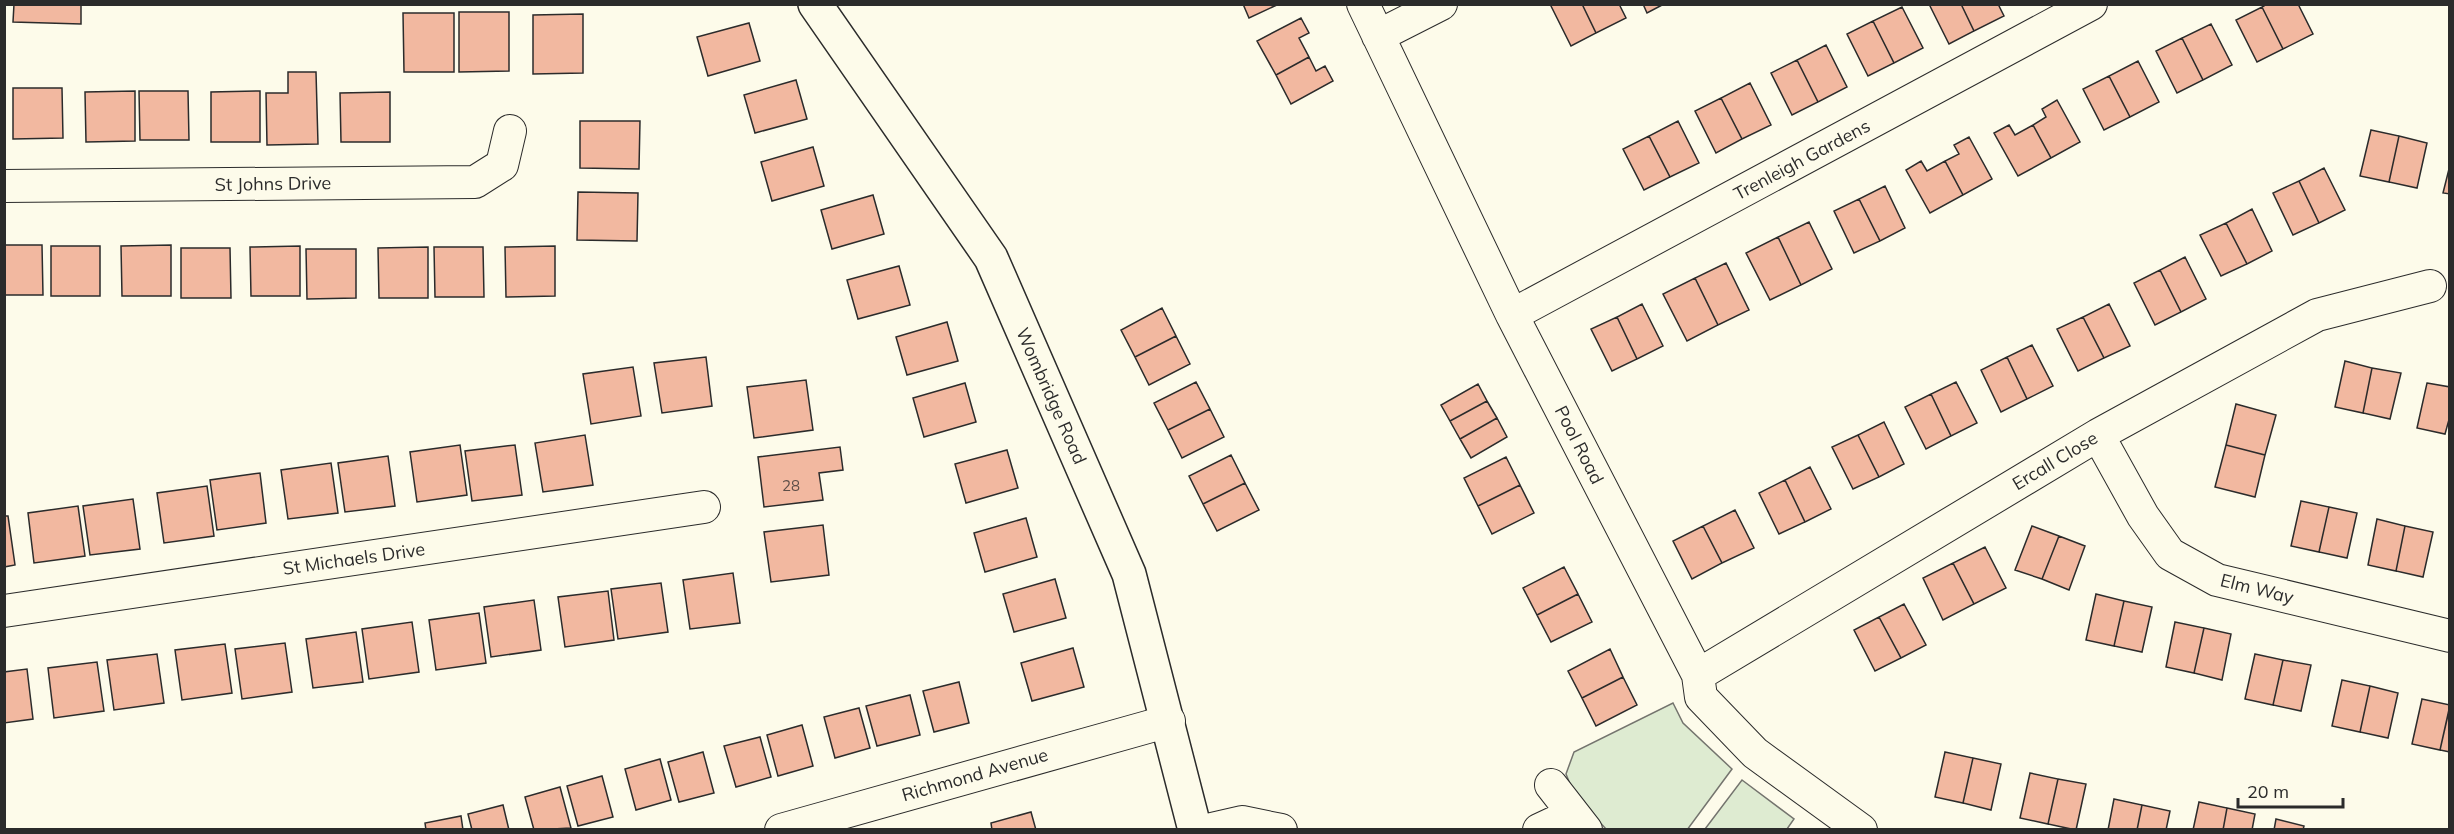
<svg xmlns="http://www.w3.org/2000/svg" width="2454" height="834" font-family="Mulish,sans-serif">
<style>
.green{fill:#deebd1;stroke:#74746e;stroke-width:1.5}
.building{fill:#f2b8a0;stroke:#2b2b2b;stroke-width:1.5}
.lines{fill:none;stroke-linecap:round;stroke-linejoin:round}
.minor-casing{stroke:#2b2b2b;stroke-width:34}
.tertiary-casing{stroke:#2b2b2b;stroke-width:36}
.minor{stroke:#fdfbea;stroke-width:32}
.tertiary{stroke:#fdfbea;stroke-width:33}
.labels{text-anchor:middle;stroke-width:4.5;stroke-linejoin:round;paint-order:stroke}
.number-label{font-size:15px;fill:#5d4e48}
.street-label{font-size:18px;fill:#2b2b2b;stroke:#fdfbea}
</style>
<rect width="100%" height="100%" fill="#fdfbea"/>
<path class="green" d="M1673 703 1683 723 1732 769 1687 830 1606 829 1574 794 1566 774 1574 752Z
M1742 780 1794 819 1787 829H1705Z"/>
<path class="building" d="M14 4H81V24L13 22Z
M1243 4H1279L1249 18Z
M1550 4H1582L1596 33 1571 46Z
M1582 4H1619L1626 18 1596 33Z
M1643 4H1664L1647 13Z
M1929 4H1961L1974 31 1949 44Z
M1961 4H1998L2004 16 1974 31Z
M2267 4H2298L2313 34 2283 49 2262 7Z
M1902 7 1923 48 1894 63 1873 21Z
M2262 7 2283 49 2257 62 2236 20Z
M459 12H509V71L459 72Z
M403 13H454V72H404Z
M583 14V73L533 74V15Z
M1301 18 1309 33 1299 38 1309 57 1276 75 1257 41Z
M1873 21 1894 63 1868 76 1847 34Z
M749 23 760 61 708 76 697 37Z
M2211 24 2232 65 2203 80 2182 38Z
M2182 38 2203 80 2177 93 2156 51Z
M1826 45 1847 87 1818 102 1797 60Z
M1309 57 1316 71 1325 66 1333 81 1291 104 1276 75Z
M1797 60 1818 102 1792 115 1771 73Z
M2138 61 2159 102 2130 117 2109 76Z
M288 72H316L318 144 267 145 266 93H288Z
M2109 76 2130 117 2104 130 2083 89Z
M796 80 807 119 755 133 744 95Z
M1750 83 1771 125 1742 139 1721 98Z
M13 88H62L63 138 13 139Z
M135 91V141L86 142 85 92Z
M139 91H188L189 140H140Z
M260 91V142H211V92Z
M390 92V142H341L340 93Z
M1721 98 1742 139 1716 153 1695 111Z
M2057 100 2080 142 2051 158 2033 125 2046 117 2042 109Z
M580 121H640L639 169 580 168Z
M1678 121 1699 163 1670 177 1649 136Z
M2009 125 2015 135 2033 125 2051 158 2018 176 1994 133Z
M2371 130 2399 136 2389 182 2360 176Z
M1649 136 1670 177 1644 190 1623 149Z
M2399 136 2427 143 2417 188 2389 182Z
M1969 137 1992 179 1963 195 1945 161 1959 154 1954 145Z
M813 147 824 186 772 201 761 162Z
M1921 161 1927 171 1945 161 1963 195 1930 213 1906 170Z
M2450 165V194L2443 193Z
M2324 168 2345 210 2319 223 2299 181Z
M2299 181 2319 223 2293 235 2273 193Z
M1885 186 1905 228 1880 241 1859 199Z
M578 192 638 193 637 241 577 240Z
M873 195 884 234 832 249 821 210Z
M1859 199 1880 241 1854 253 1834 211Z
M2252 209 2272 251 2247 264 2226 223Z
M1809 222 1832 269 1801 285 1778 237Z
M2226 223 2247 264 2221 276 2200 235Z
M1778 237 1801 285 1770 300 1746 253Z
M4 245H42L43 295H4Z
M171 245V296H122L121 246Z
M51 246H100V296H51Z
M300 246V296H251L250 247Z
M555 246V296L506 297 505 247Z
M428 247V298H379L378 248Z
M434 247H483L484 297H435Z
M181 248H230L231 298H181Z
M306 249H356V298L307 299Z
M2185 257 2206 299 2181 312 2160 270Z
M1726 263 1749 310 1718 325 1695 278Z
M899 266 910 305 858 319 847 280Z
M2160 270 2181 312 2155 325 2134 283Z
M1695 278 1718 325 1687 341 1663 294Z
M1642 304 1663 346 1637 359 1617 317Z
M2109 304 2130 346 2104 358 2083 317Z
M1162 308 1176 336 1135 357 1121 330Z
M1617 317 1637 359 1612 371 1591 329Z
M2083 317 2104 358 2078 371 2057 329Z
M947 322 958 361 907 375 896 337Z
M1176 336 1190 364 1149 385 1135 357Z
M2032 345 2053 386 2027 399 2007 357Z
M706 357 712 406 662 413 654 363Z
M2007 357 2027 399 2001 412 1981 370Z
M2345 361 2372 368 2363 413 2335 407Z
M633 367 641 416 591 424 583 374Z
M2372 368 2401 373 2390 419 2363 413Z
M806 380 813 430 754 438 747 387Z
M1196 382 1210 409 1168 430 1154 403Z
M1956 382 1977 423 1951 436 1931 394Z
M965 383 976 422 924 437 913 398Z
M2427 383 2450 387V416L2445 434 2417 428Z
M1478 384 1487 401 1450 421 1441 405Z
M1931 394 1951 436 1926 449 1905 407Z
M1487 401 1497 418 1460 439 1450 421Z
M2236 404 2276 415 2265 455 2226 445Z
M1210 409 1224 437 1182 458 1168 430Z
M1497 418 1507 437 1471 458 1460 439Z
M1884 422 1904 464 1879 477 1858 435Z
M585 435 593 485 543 492 535 443Z
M1858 435 1879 477 1853 489 1832 447Z
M460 445 467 495 417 502 410 452Z
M515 445 522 495 472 501 465 451Z
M2226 445 2265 455 2255 497 2215 487Z
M840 447 843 470 819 473 823 500 764 507 758 457Z
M1007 450 1018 488 966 503 955 464Z
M1231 455 1245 483 1203 504 1189 476Z
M388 456 395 506 345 512 338 463Z
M1506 457 1520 485 1478 506 1464 478Z
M331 463 338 513 288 519 281 470Z
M1810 467 1831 509 1805 522 1785 480Z
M260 473 266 523 217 530 210 480Z
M1785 480 1805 522 1779 534 1759 493Z
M1245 483 1259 510 1217 531 1203 504Z
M1520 485 1534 513 1492 534 1478 506Z
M207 486 214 536 164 543 157 493Z
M133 499 140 549 90 555 83 506Z
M2301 501 2329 507 2319 552 2291 546Z
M78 506 85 556 34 563 28 513Z
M2329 507 2357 513 2347 558 2319 552Z
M1735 510 1754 548 1722 563 1703 526Z
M4 516H8L15 565 4 567Z
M1026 518 1037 557 985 572 974 533Z
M2377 519 2405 526 2396 571 2368 565Z
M823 525 829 575 771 582 764 532Z
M1703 526 1722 563 1692 579 1673 541Z
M2032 526 2059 536 2042 579 2015 570Z
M2405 526 2433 532 2423 577 2396 571Z
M2059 536 2085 546 2069 590 2042 579Z
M1985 547 2006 588 1974 604 1953 563Z
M1953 563 1974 604 1943 620 1923 578Z
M1564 567 1578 594 1537 615 1523 588Z
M733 573 740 623 690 629 683 580Z
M1055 579 1066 618 1014 632 1003 594Z
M661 583 668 632 618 639 611 589Z
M608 591 614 640 565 647 558 597Z
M1578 594 1592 622 1551 642 1537 615Z
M2096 594 2124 601 2114 646 2086 640Z
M534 600 541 650 491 657 484 607Z
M2124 601 2152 607 2142 652 2114 646Z
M1904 604 1926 645 1901 658 1879 617Z
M479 613 486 663 436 670 429 620Z
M1879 617 1901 658 1875 671 1854 630Z
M412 622 419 672 369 679 362 629Z
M2175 622 2204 628 2194 673 2166 667Z
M2204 628 2231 634 2222 680 2194 673Z
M356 632 363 682 313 688 306 639Z
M285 643 292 692 242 699 235 649Z
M225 644 232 693 182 700 175 650Z
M1073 648 1084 687 1032 701 1021 663Z
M1610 649 1623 677 1582 698 1568 671Z
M157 654 164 703 114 710 107 660Z
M2255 654 2283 660 2273 705 2245 699Z
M2283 660 2311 665 2301 711 2273 705Z
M97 662 104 711 54 718 48 668Z
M27 669 33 719 4 723V672Z
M1623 677 1637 705 1596 726 1582 698Z
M2342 680 2370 686 2360 732 2332 726Z
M959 682 969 723 934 732 923 691Z
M2370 686 2398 693 2388 738 2360 732Z
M910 695 920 735 877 746 866 706Z
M2422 699 2450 705 2440 750 2412 744Z
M2450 706V752L2440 750Z
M859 708 870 748 835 758 824 717Z
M802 725 813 766 778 776 767 735Z
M760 737 771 777 736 787 724 746Z
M703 752 714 793 679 802 668 762Z
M1945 752 1973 758 1963 803 1935 797Z
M1973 758 2001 764 1991 810 1963 803Z
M660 759 671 800 636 810 625 769Z
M2030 773 2058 779 2048 824 2020 818Z
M602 776 613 817 578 826 567 786Z
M2058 779 2086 784 2076 830 2048 824Z
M560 787 571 828 534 830 525 797Z
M2114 799 2142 805 2137 830H2108Z
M2199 802 2227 808 2223 830H2193Z
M503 805 509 830H472L468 814Z
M2142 805 2170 811 2166 830H2137Z
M2227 808 2255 814 2252 830H2223Z
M1031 812 1036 830H992L991 823Z
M461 816 463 830H426L425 823Z
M2276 819 2304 826 2303 830H2274Z"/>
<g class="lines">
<defs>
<path id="minor" d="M1363 4 1512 315 1698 675 1701 697 1755 753 1861 830
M1378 36 1441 4
M4 186 475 182 502 165 510 131
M1512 315 2091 4
M2098 435 2143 516 2170 554 2217 580 2450 636
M4 611 704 507
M1698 675 2098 435 2317 315 2430 286
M1551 785 1586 830
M781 830 1169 721
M1207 830 1242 822 1281 830
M1539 830 1573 814"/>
<path id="tertiary" d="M815 4 991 258 1129 574 1195 830"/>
</defs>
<use href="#minor" class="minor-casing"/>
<use href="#tertiary" class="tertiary-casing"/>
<use href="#minor" class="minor"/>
<use href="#tertiary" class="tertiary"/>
</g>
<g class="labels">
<g class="number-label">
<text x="791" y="491">28</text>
</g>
<g class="street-label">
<text transform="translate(1802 160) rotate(-28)" y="6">Trenleigh Gardens</text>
<text transform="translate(273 184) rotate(-1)" y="6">St Johns Drive</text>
<text transform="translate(1051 396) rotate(66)" y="6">Wombridge Road</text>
<text transform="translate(1579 445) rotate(63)" y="6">Pool Road</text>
<text transform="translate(2055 461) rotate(-31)" y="6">Ercall Close</text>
<text transform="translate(354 559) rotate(-8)" y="6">St Michaels Drive</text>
<text transform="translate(2257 589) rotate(14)" y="6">Elm Way</text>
<text transform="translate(975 775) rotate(-16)" y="6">Richmond Avenue</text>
</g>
</g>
<rect width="2454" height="834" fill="none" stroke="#2b2b2b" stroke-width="12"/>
<path d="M2238 798v9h105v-9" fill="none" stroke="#2b2b2b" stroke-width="3"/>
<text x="2247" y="798" font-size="18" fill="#2b2b2b" stroke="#fdfbea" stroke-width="4.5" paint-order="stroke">20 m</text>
</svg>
